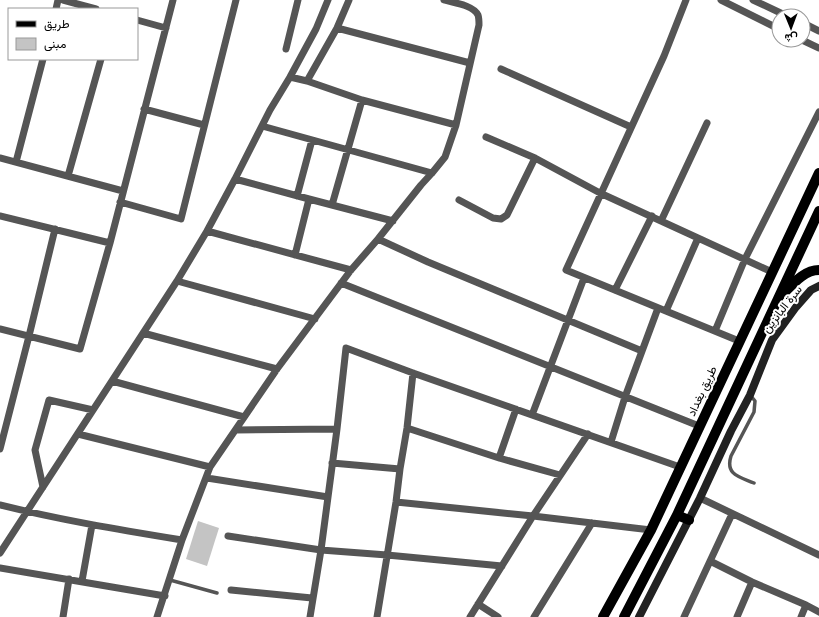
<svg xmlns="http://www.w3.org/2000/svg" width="819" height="617" font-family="'Space Grotesk',Vazirmatn,sans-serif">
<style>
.building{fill:#c4c4c4}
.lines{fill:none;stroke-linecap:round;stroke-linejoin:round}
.lane{stroke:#555;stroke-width:3.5}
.street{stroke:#555;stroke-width:7}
.secondary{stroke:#222;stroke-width:8}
.primary{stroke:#000;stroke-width:10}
.labels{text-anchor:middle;stroke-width:4;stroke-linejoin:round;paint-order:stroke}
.street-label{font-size:12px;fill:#000;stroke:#fff}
</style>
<rect width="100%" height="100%" fill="#fff"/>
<path class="building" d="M198 521 219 528 207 566 186 559Z"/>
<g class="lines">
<path class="lane" d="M751 396 755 401 754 412 731 456C725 475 740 477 754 483
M170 580 217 593"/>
<path class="street" d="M63 0 96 9
M686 0 664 56 566 270 739 341
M721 0 779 29
M753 0 787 16
M56 9 58 0
M137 20 166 28
M803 23 819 31
M337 28 470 63
M802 40 819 48
M286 49 298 0
M501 69 631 127
M290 77 307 81 362 100 456 125
M307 81 337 28 349 0
M144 109 204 125
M262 126 432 173
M486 137 535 158 600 193 772 272
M0 158 123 191
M16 162 43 59
M68 176 101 59
M235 179 309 199 393 221
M297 196 312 140
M459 200 493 218 501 219 507 215 535 158
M120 202 181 219 236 0
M332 205 362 100
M0 216 110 243
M661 221 707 123
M207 231 351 270
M378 239 428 262 642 351
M295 255 309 199
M177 281 315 319
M341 283 699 426
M615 290 652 216
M666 311 698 238
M0 329 80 349 110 243 173 0
M715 331 745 259 819 112
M143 333 277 369
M112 381 244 417
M532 415 584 278
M407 428 499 458 560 475
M236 430 337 429
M78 434 210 467
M611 442 625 397 658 308
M0 449 29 336 55 229
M499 458 516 409
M332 463 400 469
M207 478 328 497
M43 487 35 450 49 400 93 410
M700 498 819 555
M396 502 533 516 651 530
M0 505C60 520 121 530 182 540
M228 536 321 550 387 555 502 566
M0 553 177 281 207 231 235 179 270 110 290 77 316 29 328 0
M710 561 752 582 806 605 819 612
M0 568 165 596
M82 581 92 525
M231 590 312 598
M478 604 498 617
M63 617 69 579
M157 617 182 540 210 467 277 369 351 270 378 239 421 185 432 173 445 157 456 125 479 25C479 22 479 18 478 15 473 5 454 3 444 0
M310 617 321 550 337 429 346 348 413 373 680 467
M377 617 396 502 400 469 407 428 413 373
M470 617 533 516 588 434
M534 617 592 523
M684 617 732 514
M737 617 752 582
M801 617 806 605"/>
<path class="secondary" d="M639 617 700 498 731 431 750 395 772 340 796 307 811 290 819 286"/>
<path class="primary" d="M783 294C793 284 804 270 819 270
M677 515 689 520
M603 617 651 530 819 173
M624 617 677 515 819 211"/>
</g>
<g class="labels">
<g class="street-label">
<text transform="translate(782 309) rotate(-52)" y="4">سرة البانزين</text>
<text transform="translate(702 391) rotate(-65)" y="4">طريق بغداد</text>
</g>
</g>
<rect x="8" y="8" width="130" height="52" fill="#ffffff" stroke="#999999"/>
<rect x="16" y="21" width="20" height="6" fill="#000000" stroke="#999999"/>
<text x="44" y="28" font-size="12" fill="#000000">طريق</text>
<rect x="16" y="38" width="20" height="12" fill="#c4c4c4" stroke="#999999"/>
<text x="44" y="48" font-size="12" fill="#000000">مبنى</text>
<g transform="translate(791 28) rotate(179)"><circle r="19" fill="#ffffff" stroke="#999999"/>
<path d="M0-3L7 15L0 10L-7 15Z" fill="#000000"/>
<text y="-6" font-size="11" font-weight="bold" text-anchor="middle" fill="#000000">ش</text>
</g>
</svg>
